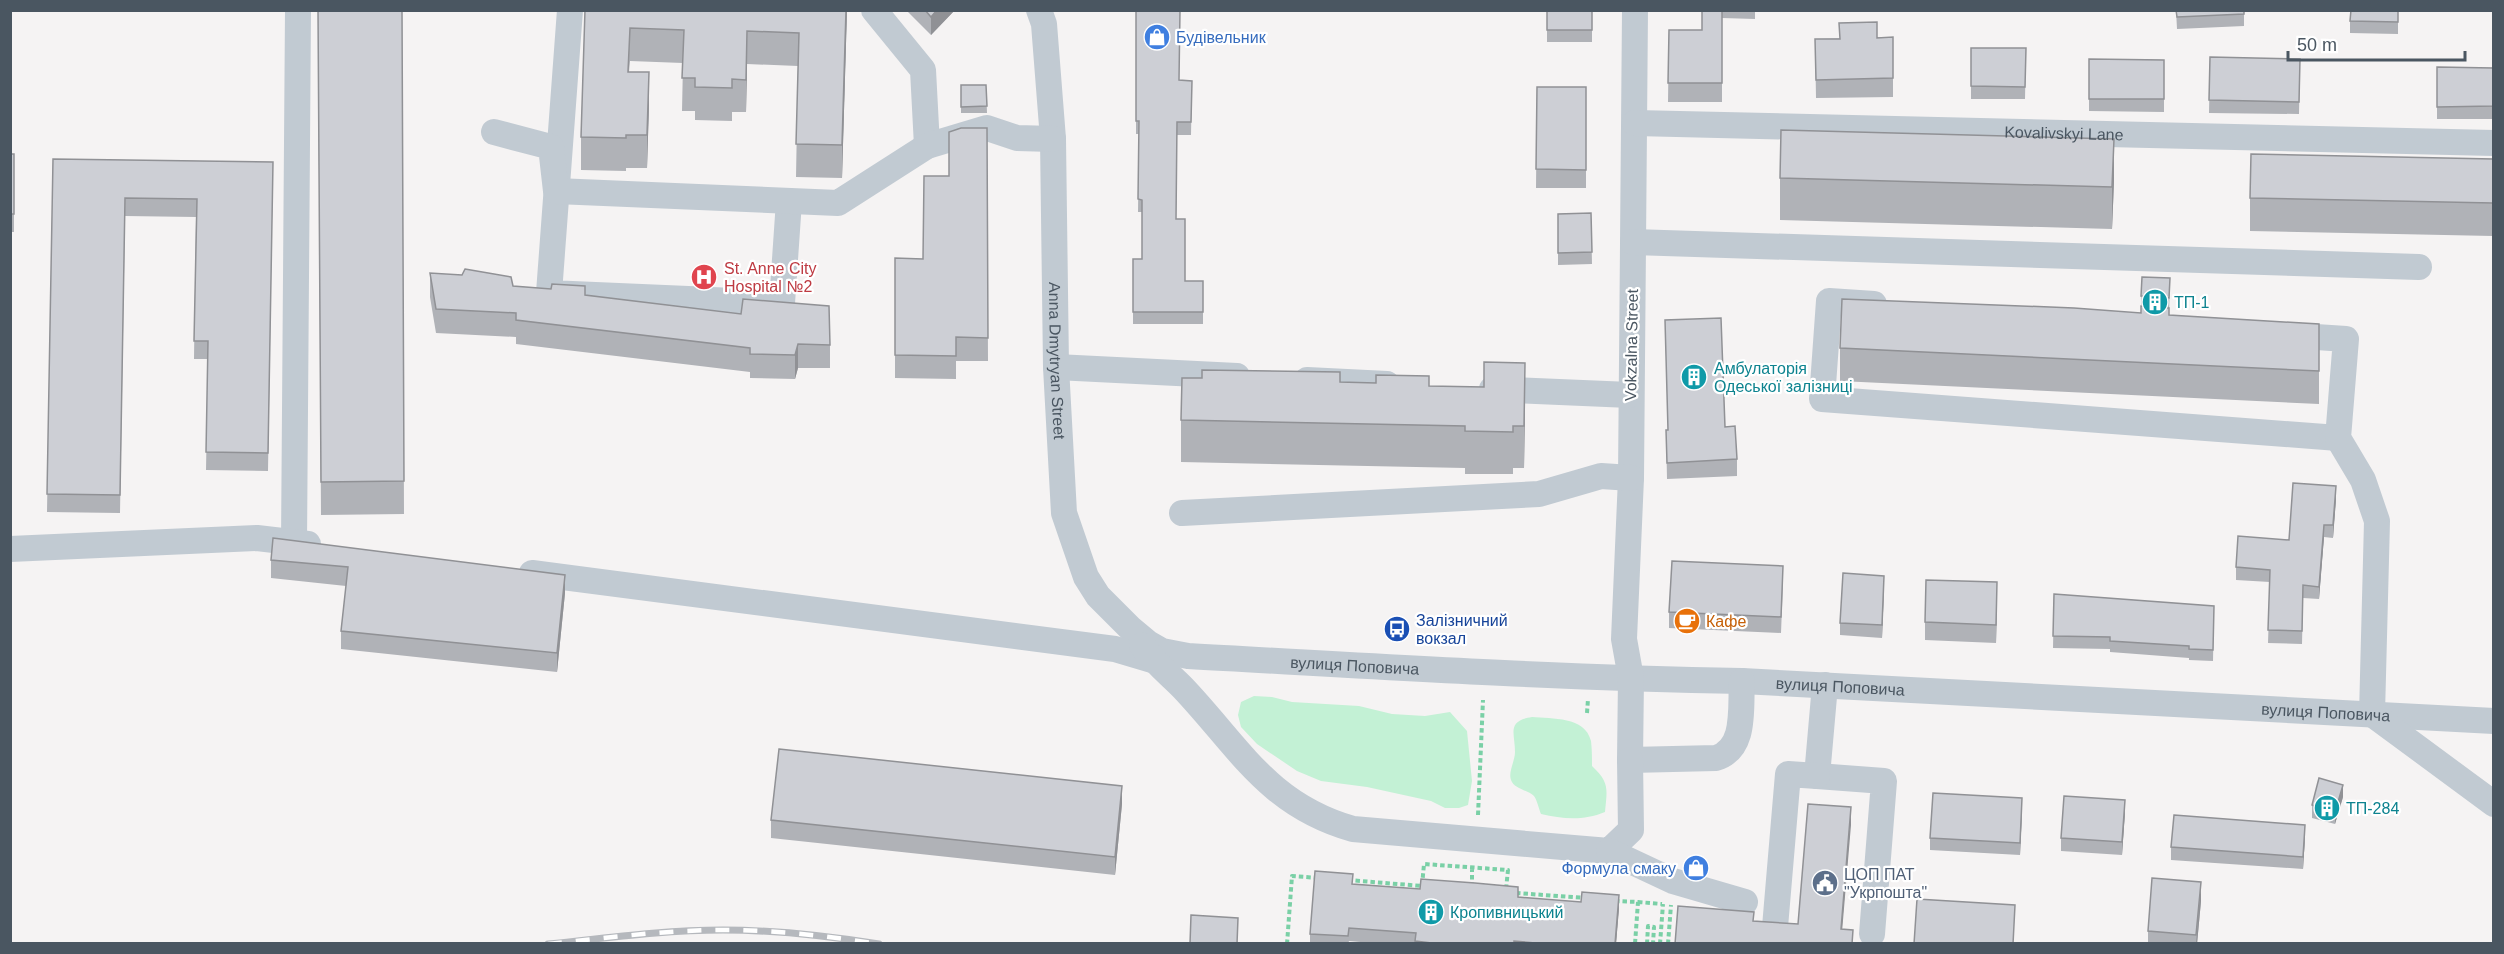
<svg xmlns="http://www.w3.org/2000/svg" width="2504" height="954" font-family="Helvetica,sans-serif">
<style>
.green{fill:#c3f1d5}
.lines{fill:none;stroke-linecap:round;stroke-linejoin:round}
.path{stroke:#7ad0a6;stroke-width:4;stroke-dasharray:4.5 3;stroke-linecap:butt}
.minor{stroke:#c1cad2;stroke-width:26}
.rail-casing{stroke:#b5b8bd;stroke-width:7}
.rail{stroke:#fff;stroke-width:4.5;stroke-dasharray:14;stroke-linecap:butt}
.wall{fill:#b0b2b7}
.shaded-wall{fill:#909195}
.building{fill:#cdcfd5;stroke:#909195;stroke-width:1.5}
.labels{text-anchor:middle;stroke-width:4.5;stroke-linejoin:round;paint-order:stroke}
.shop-label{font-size:16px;fill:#366cbe;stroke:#fff;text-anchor:start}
.street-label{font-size:16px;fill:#4a5661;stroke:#fff}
.health-label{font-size:16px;fill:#be3a42;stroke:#fff;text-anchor:start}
.culture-label{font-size:16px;fill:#0d838f;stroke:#fff;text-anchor:start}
.transit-label{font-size:16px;fill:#164399;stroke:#fff;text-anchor:start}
.food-label{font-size:16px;fill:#c56008;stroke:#fff;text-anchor:start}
.service-label{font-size:16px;fill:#4e5e75;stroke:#fff;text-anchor:start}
</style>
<rect width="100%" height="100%" fill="#f5f3f3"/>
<path class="green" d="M1254 696 1272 697 1292 702 1359 706 1392 714 1425 716 1450 712 1467 731 1472 781 1468 805 1459 808H1445L1431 801 1367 787 1321 781 1297 771 1257 744 1241 727 1238 715 1241 702Z
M1532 717C1552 719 1585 716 1591 741 1592 749 1592 758 1592 766 1610 783 1607 789 1605 812 1583 821 1563 819 1541 814 1539 809 1537 800 1534 796 1528 790 1514 789 1511 780 1508 772 1515 761 1515 752 1515 733 1506 721 1532 717Z"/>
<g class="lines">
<path class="path" d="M1587 713 1588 699
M1478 815 1483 700
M1348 880 1422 886 1424 864 1508 870 1506 889
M1472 887V867
M1516 893 1586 898
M1615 901 1638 902 1635 944
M1638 902 1662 904
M1287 944 1292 876 1319 878
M1647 944 1648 926 1654 927 1653 944
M1660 944 1663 904
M1668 944 1671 905"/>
<g class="minor">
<path d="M570 10 549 293 782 303 789 201"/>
<path d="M874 10 923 70 927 146"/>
<path id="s1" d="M1039 10 1044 24 1053 139 1056 367 1064 513 1086 577 1098 596 1130 628 1148 643 1162 651 1188 656C1372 666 1557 678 1742 681L2494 721"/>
<path d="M1635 10 1631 478 1624 639 1631 678 1630 760 1716 758C1747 748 1740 707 1742 681"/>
<path id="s2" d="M1635 123 2494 143"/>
<path d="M494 132 551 147 556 191 838 203 927 146 987 128 1017 138 1053 139"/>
<path d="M1633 242 2419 267"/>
<path d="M1874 304 1829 301 1822 399 2338 438"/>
<path d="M2285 335 2346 339 2338 438 2363 480 2377 521 2372 714 2494 804"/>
<path d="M1056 367 1237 376"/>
<path d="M1307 380 1387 384"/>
<path d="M1492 389 1630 395"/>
<path d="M1182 513 1539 494 1601 476 1631 478"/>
<path d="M294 543 298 10"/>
<path d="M10 549 257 538 308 544"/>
<path d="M532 573 1115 649 1152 660"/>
<path d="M1142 645C1154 662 1169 674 1183 688 1239 747 1268 805 1353 829L1609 851 1631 830 1630 760"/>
<path d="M1825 685 1817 776 1884 781 1872 934"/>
<path d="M1609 851 1673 881 1745 902"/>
<path d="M1775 927 1788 774 1817 776"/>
</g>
<defs>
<path id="rail" d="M548 944C606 938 665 930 723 930 775 930 828 936 879 944"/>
</defs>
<use href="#rail" class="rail-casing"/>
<use href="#rail" class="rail"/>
</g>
<path class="wall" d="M318 10H402L404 514 321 515Z
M585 10H847L842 178 796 177 798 66 747 64 746 112H732V121L695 120V111H682L683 63 630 61 629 72 649 105 647 168H626V171L581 170V137Z
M908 10H955L931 35 908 12Z
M1136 10 1179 80 1192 81 1191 135H1177L1176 219 1185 281H1203V324H1133V259H1142V212H1138L1139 134H1136Z
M1547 10H1592V42H1547Z
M1702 10H1755V19L1722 18V102H1668L1669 30H1702Z
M2176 10H2244V26L2177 29Z
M2398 10V34L2350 33V21Z
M1893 37V97L1816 98 1815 39Z
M1971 48H2026L2025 99H1971Z
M2210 57 2300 59 2299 114 2209 113Z
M2089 59 2164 60V112L2089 111Z
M2437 67 2493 68V119H2437Z
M961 85H986L987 113H961Z
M1537 87H1586V188H1536Z
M987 128 988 361H956V379L895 378V258L923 259 949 176Z
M10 154H14V232H10Z
M53 159 273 162 268 471 206 470 208 359H194L196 217 125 216 120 513 47 512Z
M2493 159V236L2250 231V198Z
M1780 178 2114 182 2112 229 1780 220Z
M1591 213 1592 264 1558 265V214Z
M430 273 513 286 551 289 585 295 830 345V368H798L795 379 750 378V372L516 344V337L436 333 430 297Z
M2142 277 2170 278 2169 315 2319 324V404L1840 381V348L2141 313Z
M1665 320 1725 427 1737 459V476L1667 479 1666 430H1668Z
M1429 386 1525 405 1524 468H1513V474H1465V468L1181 462V420Z
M2336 499 2333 538 2324 537 2319 599 2303 598 2302 644 2268 643 2270 582 2236 580V567L2289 540Z
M273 538 565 593 557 672 341 649V631L346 586 271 578V560Z
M1783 582 1781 633 1669 628V612Z
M1884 588 1882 638 1840 635V623Z
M2054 594 2214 606 2213 661 2189 660V658L2110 652V649L2053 648Z
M1997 601 1996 643 1925 640V622Z
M2343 797 2335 824 2312 818V805Z
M1122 804 1115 875 771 838V820Z
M2022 811 2020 855 1930 850V838Z
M2125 812 2122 855 2061 851V838Z
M2305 837 2303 869 2171 860V847Z
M1353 884 1518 897 1619 908 1616 944H1383L1349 941 1348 944H1310V934Z
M2201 901 2197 944H2148V931Z"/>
<path class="shaded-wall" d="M846 10H847L842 178V145Z
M937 10H955L931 35V17Z
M747 31V64L746 112V80Z
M649 72V105L647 168V135Z
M2114 139V182L2112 229V187Z
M798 344V368L795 379V355Z
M1525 363V405L1524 468V426Z
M2336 486V499L2333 538V525Z
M2324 525V537L2319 599V587Z
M565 575V593L557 672V653Z
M1884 576V588L1882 638V625Z
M1997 582V601L1996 643V625Z
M2343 785V797L2335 824V812Z
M1122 786V804L1115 875V857Z
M2022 798V811L2020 855V843Z
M2125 800V812L2122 855V842Z
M1851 807V825L1841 944V929Z
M2305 825V837L2303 869V857Z
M2201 882V901L2197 944H2196Z
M1619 895V908L1616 944H1615Z"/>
<path class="building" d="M318 10H402L404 481 321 482Z
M585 10H846L842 145 796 144 799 33 747 31 746 80 732 79V88L695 87V78H682L684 30 630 28 628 72H649L647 135H626V138L581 137Z
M925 10H937L931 17Z
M1136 10H1180L1179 80 1192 81 1191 122H1177L1176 219H1185V281H1203V312H1133V259H1142V200L1138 199 1139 121H1136Z
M1547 10H1592V30H1547Z
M1702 10H1722V83H1668L1669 30H1702Z
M2176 10H2244V14L2177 17Z
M2351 10H2398V22L2350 21Z
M1877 22V38L1893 37V78L1816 80 1815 39H1840L1839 23Z
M1971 48H2026L2025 87 1971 86Z
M2210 57 2300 59 2299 102 2209 100Z
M2089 59 2164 60V99H2089Z
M2437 67 2493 68V106L2437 107Z
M961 85H986L987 106 961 107Z
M1537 87H1586V170L1536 169Z
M961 128H987L988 338 956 337V356L895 355V258L923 259 924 176H949V132Z
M1781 130 2114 139 2112 187 1780 178Z
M10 154H14V214H10Z
M2251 154 2493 159V203L2250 198Z
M53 159 273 162 268 453 206 452 208 341H194L197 199 125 198 120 495 47 494Z
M1591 213 1592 252 1558 253V214Z
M465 269 511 277 513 286 551 289 552 284 585 286V295L741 314 743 299 829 306 830 345 798 344 795 355 750 354V348L516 320V313L436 309 430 273 462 275Z
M2142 277 2170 278 2169 298 2141 296Z
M1842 299 2074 308 2141 313V306L2169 308V315L2319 324V371L1840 348Z
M1721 318 1725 427 1735 426 1737 459 1667 463 1666 430H1668L1665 320Z
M1484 362 1525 363 1524 426H1513V432L1465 431V426L1181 420 1182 378H1202V370L1340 372V382L1376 383V375L1429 376V386L1484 387Z
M2293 483 2336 486 2333 525H2324L2319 587 2303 585 2302 631 2268 630 2270 570 2236 567 2238 536 2289 540Z
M273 538 565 575 557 653 341 631 348 567 271 560Z
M1672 561 1783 566 1781 617 1669 612Z
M1843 573 1884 576 1882 625 1840 623Z
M1926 580 1997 582 1996 625 1925 622Z
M2054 594 2214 606 2213 650 2189 649V646L2110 641V637L2053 636Z
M779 749 1122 786 1115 857 771 820Z
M2319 778 2343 785 2335 812 2312 805Z
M1933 793 2022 798 2020 843 1930 838Z
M2064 796 2125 800 2122 842 2061 838Z
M1808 804 1851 807 1841 929 1853 930 1852 944H1675L1678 906 1754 912 1753 921 1798 924Z
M2174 815 2305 825 2303 857 2171 847Z
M1315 871 1353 874 1352 884 1420 889 1421 879 1475 883 1518 887V897L1581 902 1582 892 1619 895 1615 944H1547L1514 941V944H1440L1415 941 1416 933 1349 928 1348 936 1310 934Z
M2152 878 2201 882 2196 935 2148 931Z
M1917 899 2015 905 2013 944H1914Z
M1191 915 1238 918 1237 944H1190Z"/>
<defs>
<symbol id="shop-disc" viewBox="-11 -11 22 22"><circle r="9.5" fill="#3f7fe0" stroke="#fff"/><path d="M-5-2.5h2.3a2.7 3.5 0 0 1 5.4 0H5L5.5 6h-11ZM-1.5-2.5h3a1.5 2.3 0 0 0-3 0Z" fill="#fff"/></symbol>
<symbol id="hospital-disc" viewBox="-11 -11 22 22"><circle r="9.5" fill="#e0444e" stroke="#fff"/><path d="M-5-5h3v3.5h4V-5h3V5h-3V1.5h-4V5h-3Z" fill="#fff"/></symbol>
<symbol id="building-disc" viewBox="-11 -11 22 22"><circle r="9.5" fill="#0f9aa8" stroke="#fff"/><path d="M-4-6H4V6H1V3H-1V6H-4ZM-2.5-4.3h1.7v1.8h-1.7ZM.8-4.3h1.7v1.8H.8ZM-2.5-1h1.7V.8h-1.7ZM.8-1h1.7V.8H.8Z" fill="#fff"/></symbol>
<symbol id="cafe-disc" viewBox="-11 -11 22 22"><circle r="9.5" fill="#e8710a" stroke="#fff"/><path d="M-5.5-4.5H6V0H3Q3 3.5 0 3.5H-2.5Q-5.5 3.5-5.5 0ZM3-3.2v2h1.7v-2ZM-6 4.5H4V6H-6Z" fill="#fff"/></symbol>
<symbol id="bus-disc" viewBox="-11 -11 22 22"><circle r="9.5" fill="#1a4fb4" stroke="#fff"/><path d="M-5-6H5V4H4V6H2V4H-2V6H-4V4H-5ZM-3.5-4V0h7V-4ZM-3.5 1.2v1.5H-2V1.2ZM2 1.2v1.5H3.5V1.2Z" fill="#fff"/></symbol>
<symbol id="civic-disc" viewBox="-11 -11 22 22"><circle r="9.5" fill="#5c6f8a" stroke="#fff"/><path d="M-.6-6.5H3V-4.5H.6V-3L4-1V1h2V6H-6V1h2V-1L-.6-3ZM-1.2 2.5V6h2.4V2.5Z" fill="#fff"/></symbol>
</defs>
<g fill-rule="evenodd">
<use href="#shop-disc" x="1142" y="22" width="30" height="30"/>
<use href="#hospital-disc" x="689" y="262" width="30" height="30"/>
<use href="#building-disc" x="2140" y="287" width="30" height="30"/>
<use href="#building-disc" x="1679" y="362" width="30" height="30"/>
<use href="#cafe-disc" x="1672" y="606" width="30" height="30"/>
<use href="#bus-disc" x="1382" y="614" width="30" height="30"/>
<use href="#building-disc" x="2312" y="793" width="30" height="30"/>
<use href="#shop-disc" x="1681" y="853" width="30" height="30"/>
<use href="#civic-disc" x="1810" y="868" width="30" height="30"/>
<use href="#building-disc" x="1416" y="897" width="30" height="30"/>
</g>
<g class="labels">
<g class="shop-label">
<text x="1176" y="43">Будівельник</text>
<text x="1676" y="874" text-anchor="end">Формула смаку</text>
</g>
<g class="street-label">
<text dy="6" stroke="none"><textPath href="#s2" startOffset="429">Kovalivskyi Lane</textPath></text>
<text transform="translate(1631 345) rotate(-89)" y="6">Vokzalna Street</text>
<text dy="6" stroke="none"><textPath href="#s1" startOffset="352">Anna Dmytryan Street</textPath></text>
<text dy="6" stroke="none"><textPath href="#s1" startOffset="873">вулиця Поповича</textPath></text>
<text dy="6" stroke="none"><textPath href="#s1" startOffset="1359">вулиця Поповича</textPath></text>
<text dy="6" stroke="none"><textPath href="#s1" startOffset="1845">вулиця Поповича</textPath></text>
</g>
<g class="health-label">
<text x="724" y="274">St. Anne City<tspan x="724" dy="18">Hospital №2</tspan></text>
</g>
<g class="culture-label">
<text x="2174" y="308">ТП-1</text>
<text x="1714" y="374">Амбулаторія<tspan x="1714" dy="18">Одеської залізниці</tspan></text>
<text x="2346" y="814">ТП-284</text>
<text x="1450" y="918">Кропивницький</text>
</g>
<g class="transit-label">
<text x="1416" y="626">Залізничний<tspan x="1416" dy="18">вокзал</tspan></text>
</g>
<g class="food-label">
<text x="1706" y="627">Кафе</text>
</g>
<g class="service-label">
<text x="1844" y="880">ЦОП ПАТ<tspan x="1844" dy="18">"Укрпошта"</tspan></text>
</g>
</g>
<rect width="2504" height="954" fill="none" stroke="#4a5661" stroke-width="24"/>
<path d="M2288 51v9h177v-9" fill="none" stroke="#4a5661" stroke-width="3"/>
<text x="2297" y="51" font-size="18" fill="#4a5661" stroke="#ffffff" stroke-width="4.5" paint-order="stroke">50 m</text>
</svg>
